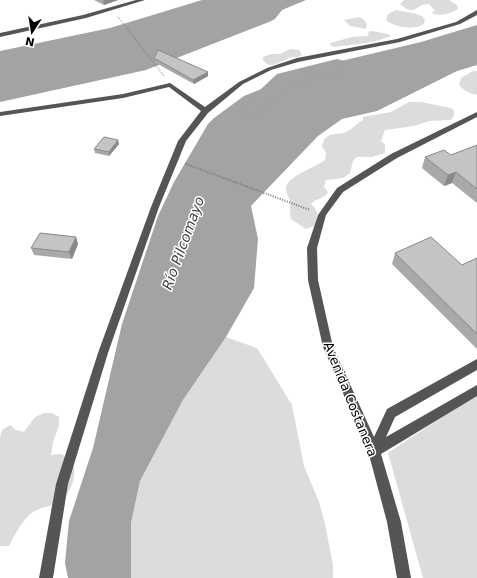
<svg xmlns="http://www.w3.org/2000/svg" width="477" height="578" font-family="'DejaVu Sans',sans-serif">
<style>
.green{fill:#dcdcdc}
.water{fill:#a3a3a3}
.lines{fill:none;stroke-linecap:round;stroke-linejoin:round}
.river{fill:#a3a3a3;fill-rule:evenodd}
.path-far1{stroke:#777;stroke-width:1.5;stroke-dasharray:0.5 1.5;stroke-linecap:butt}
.path{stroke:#777;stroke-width:2;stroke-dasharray:1 1.5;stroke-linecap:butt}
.minor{fill:#555;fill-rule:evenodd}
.wall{fill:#a9a9a9}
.shaded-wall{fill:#898989}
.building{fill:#c4c4c4;stroke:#898989}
.labels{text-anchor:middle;stroke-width:3;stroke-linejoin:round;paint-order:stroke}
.street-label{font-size:13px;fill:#000;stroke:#fff}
.water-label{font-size:14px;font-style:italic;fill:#444;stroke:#fff}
</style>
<rect width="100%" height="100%" fill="#fff"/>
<path class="green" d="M404 0H449L457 5 458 9C450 14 442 16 433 14L432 12 435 11 429 4 422 5C413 11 410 13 400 4Z
M396 10 413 13 422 16 425 20 424 24C414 30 395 28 386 20L388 14Z
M359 17 363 19 367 24 366 29 350 26 344 20Z
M371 31 388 34 391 36 373 42 335 47 331 46 330 43 352 37 368 36 369 34 367 32Z
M290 49 299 50 302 55C298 58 294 56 289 58 281 61 271 71 263 60V57L271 54H280Z
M473 71H477V95C469 93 463 91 459 84L461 78Z
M409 102H421L451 108 454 110V115L451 120 429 121 414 126 385 130 381 141 385 145V153L372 157H357L353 161 350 173 343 178 326 180 324 187 328 192C325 199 316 198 311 204 319 211 318 216 314 226L306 229 291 219C289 213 291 207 290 201 289 197 286 193 286 189 285 177 316 167 325 160L326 153 322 146C326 129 338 137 348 131 353 128 357 123 363 120V117L391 112Z
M226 337 257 348 292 405 304 466 319 502 325 524 333 565V578H131V523L140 481 183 400Z
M477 394V578H423L388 453Z
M44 413H52L59 417V426L53 442 51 455 61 454C65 456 71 460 73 464 78 477 69 496 58 502 48 508 38 507 29 515 21 523 14 536 9 546H0V438L2 430 10 425 16 430 24 432 35 417Z"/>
<path class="water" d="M202 0H306L282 10 275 19 269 22 146 70 0 102V51L110 28Z
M477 25V65L457 71 377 111 342 119 318 136 251 206 258 239 254 288 226 337 183 400 140 481 131 523V578H68L65 563 69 521 93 448 122 324 158 216 174 182 208 124 214 118 244 96 320 66 421 42Z"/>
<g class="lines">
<path class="river" d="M337 59 345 61 348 66 345 71 293 84 261 114 253 116 245 114 241 109 245 104 277 74Z"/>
<path class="path-far1" d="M118 17 164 76"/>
<path class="path" d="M186 164 310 210"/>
<path class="minor" d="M136 0H145L86 18 0 37V33L83 15Z
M477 10V15L460 24 400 42 298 62 271 70 243 84 208 113 186 141 159 207 108 353 68 484 53 578H39L56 484 98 353 151 207 178 141 201 111 169 87 123 98 0 116V112L123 94 170 83 205 107 239 82 267 68 297 58 397 39 456 22Z
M477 112V117L397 158 343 192 326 215 317 248 318 280 333 347 374 437 387 409 477 359V370L395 417 386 437 477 385V396L381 454 401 522 411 578H397L387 522 368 451 323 347 308 280 307 248 318 215 337 188 391 154Z"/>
</g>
<path class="wall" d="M94 0H118L104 5Z
M154 58 208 76 194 84 154 62Z
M119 144 109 156 95 153 94 149Z
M477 145V203L452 183 444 186 422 168 425 157 451 155Z
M76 237 78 244 72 259 34 255 31 248Z
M395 253 462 265 477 258V349L392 264Z"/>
<path class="shaded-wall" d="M103 0H118L104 5Z
M208 72V76L194 84 193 80Z
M118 140 119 144 109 156V152Z
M456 172 452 183 444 186 448 175Z
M76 237 78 244 72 259 69 252Z"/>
<path class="building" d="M158 50 208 72 193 80 154 58Z
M104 137 118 140 109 152 94 149Z
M477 145V189L456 172 448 175 425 157 444 150 451 155Z
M40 233 76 237 69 252 31 248Z
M431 237 462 265 477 258V334L395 253Z"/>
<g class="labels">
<g class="street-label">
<text transform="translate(351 399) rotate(68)" y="5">Avenida Costanera</text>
</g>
<g class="water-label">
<text transform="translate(183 243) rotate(-70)" y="5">Río Pilcomayo</text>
</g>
</g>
<g transform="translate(32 32) rotate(192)" stroke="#ffffff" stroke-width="3" paint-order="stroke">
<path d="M0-3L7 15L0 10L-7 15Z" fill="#000000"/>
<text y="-6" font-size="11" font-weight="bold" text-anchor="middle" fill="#000000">N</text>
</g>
</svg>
